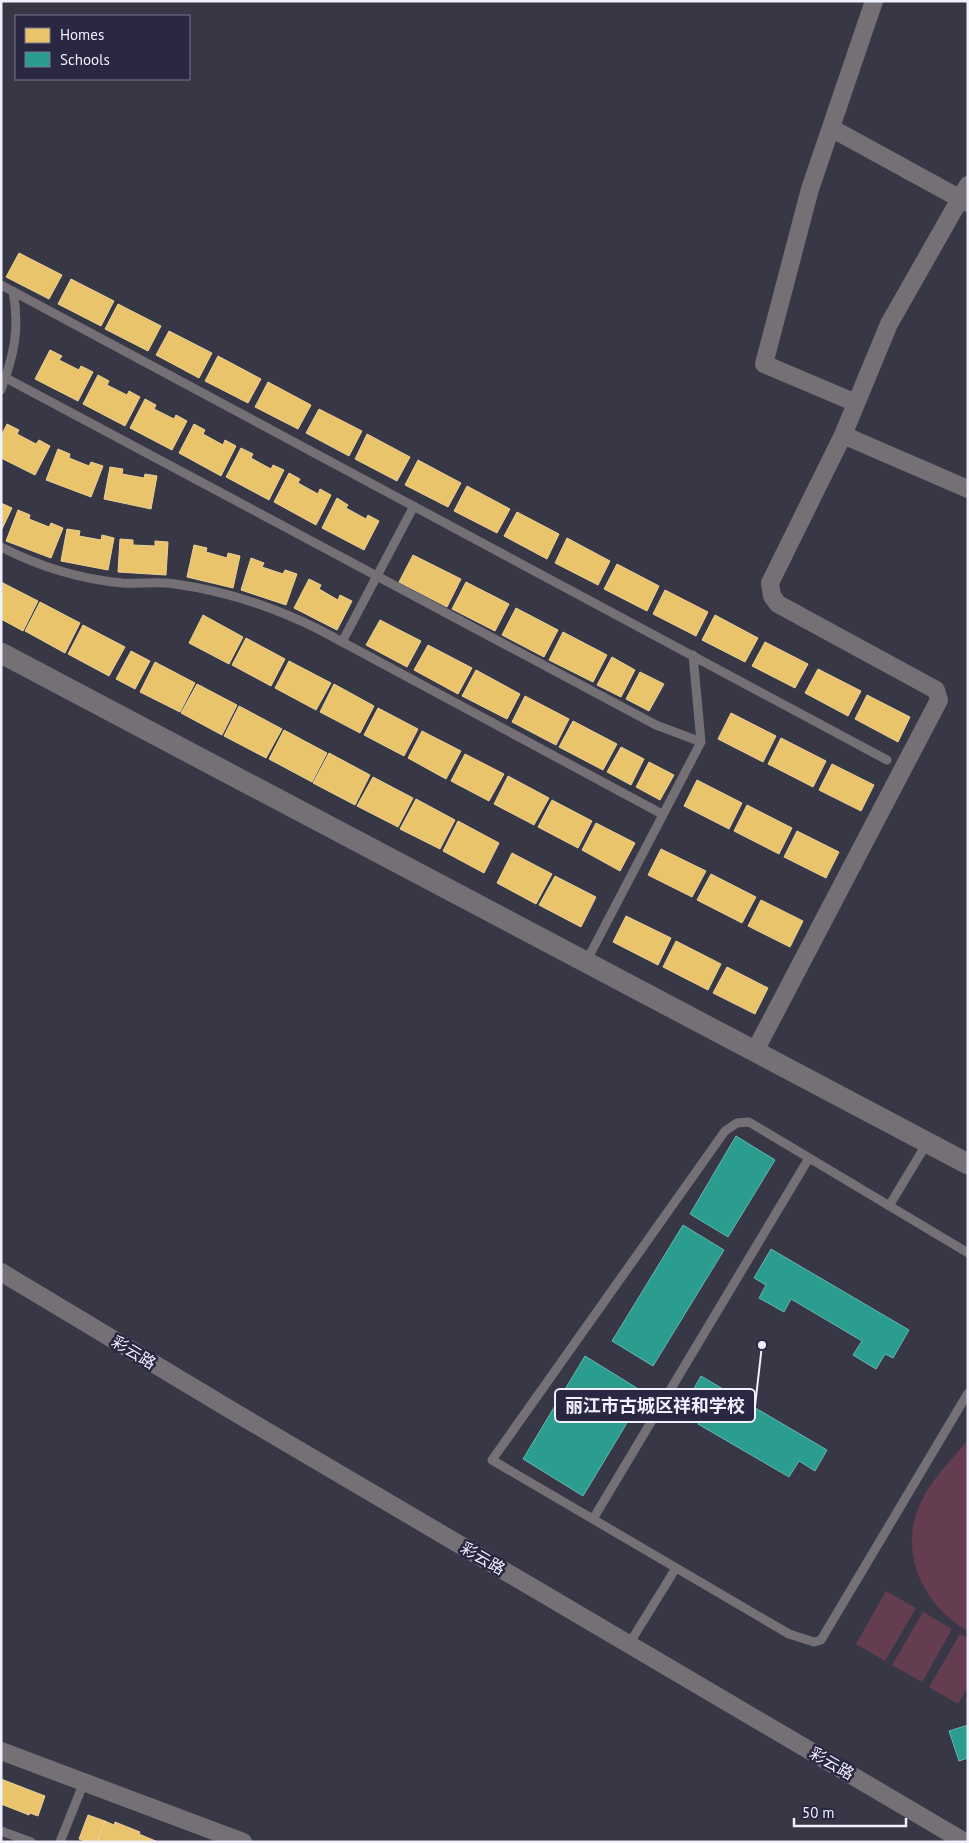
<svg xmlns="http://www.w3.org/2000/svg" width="969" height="1843" font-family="'PT Sans','Noto Sans SC',sans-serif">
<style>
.green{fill:#653d51}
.homes{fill:#e9c46a;stroke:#ebd197}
.schools{fill:#2a9d8f;stroke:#65b6b1}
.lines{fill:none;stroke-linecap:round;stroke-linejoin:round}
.service{stroke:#747076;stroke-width:9}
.minor{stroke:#747076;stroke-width:18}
.tertiary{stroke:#747076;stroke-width:21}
.labels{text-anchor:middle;stroke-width:5;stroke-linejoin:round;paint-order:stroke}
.street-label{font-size:16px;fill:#f0f0ff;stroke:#292742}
.leader{fill:none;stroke:#f0f0ff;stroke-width:2}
.callout-dot{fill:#f0f0ff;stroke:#292742;stroke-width:2}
.callout{fill:#292742;stroke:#f0f0ff;stroke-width:2}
.callout-label{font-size:18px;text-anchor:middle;font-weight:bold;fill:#f0f0ff}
</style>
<rect width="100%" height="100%" fill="#383746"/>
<path class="green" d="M968 1440V1631C923 1606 898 1552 920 1504 930 1480 952 1460 968 1440Z
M886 1591 916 1608 885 1661 856 1644Z
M923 1612 952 1629 922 1682 892 1665Z
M960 1634 968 1638V1687L958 1704 929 1687Z"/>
<path class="homes" d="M19 253 62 275 49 299 6 277Z
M71 279 114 301 101 326 58 304Z
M118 304 161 326 148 351 105 329Z
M169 331 212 353 199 378 156 355Z
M50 350 62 356 59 360 79 370 81 366 93 372 78 401 35 379Z
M218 356 261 379 248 403 205 381Z
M98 375 109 381 107 385 127 395 129 391 140 397 125 426 83 404Z
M268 382 311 405 298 429 255 407Z
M145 399 156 405 154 409 174 419 176 415 187 421 172 450 130 428Z
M319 409 362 431 349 456 306 433Z
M7 424 19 430 17 434 36 444 39 440 50 446 35 475 1 458V436Z
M194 424 205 430 203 434 223 445 225 440 236 446 221 476 179 453Z
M367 434 410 457 397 481 355 459Z
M241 448 253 454 251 458 271 469 273 465 284 470 269 500 226 477Z
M58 449 70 454 69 458 89 466 91 462 103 466 91 497 46 480Z
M418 460 461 483 448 507 405 485Z
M110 467 123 469 122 474 144 478 145 474 157 476 151 509 104 499Z
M289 473 300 479 298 483 318 494 320 489 331 495 316 525 274 502Z
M467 486 510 509 497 533 454 511Z
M337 498 348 505 346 508 366 519 368 515 379 521 364 550 322 528Z
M1 503 12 508 1 531Z
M18 510 30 515 29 519 49 527 51 523 63 528 51 558 6 541Z
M517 512 559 534 547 559 504 536Z
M67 529 80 531 79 536 101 540 102 535 114 538 108 570 61 561Z
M567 538 610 561 598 585 555 563Z
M120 539 133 540V545L155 546V541L168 542 166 575 118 572Z
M194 545 207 548 206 552 227 558 228 553 240 556 233 588 187 577Z
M413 555 461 579 447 607 399 582Z
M251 558 264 563 262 567 283 574 285 570 297 574 286 605 241 590Z
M617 564 659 586 647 611 604 589Z
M309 579 321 585 319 589 338 600 340 595 352 601 337 630 294 608Z
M1 582 38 601 23 631 1 619Z
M466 582 509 604 495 631 452 609Z
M665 590 708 612 696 636 653 614Z
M40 602 80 623 65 653 25 631Z
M516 608 558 630 544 657 502 635Z
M203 615 243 637 229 664 189 643Z
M715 615 758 638 745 662 702 640Z
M380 620 421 641 407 667 366 645Z
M83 625 125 647 109 676 68 654Z
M563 632 607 655 593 682 549 660Z
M246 638 285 659 271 686 232 665Z
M765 642 808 664 795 688 752 666Z
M428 645 472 668 458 694 414 670Z
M131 651 150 661 135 689 116 679Z
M612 657 635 670 621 697 597 685Z
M289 661 331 683 316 710 275 688Z
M155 662 195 683 180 712 140 692Z
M818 669 861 691 848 716 805 693Z
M476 670 520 694 507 719 462 696Z
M640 672 664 684 649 711 626 699Z
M197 684 237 705 222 735 181 713Z
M334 684 374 706 360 733 320 712Z
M867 695 910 717 898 742 855 719Z
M525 696 569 719 556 745 512 722Z
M239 706 282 729 266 758 224 736Z
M378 708 418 729 404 756 364 735Z
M731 713 776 736 763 762 718 739Z
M573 721 617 744 603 770 559 747Z
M284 730 327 753 312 782 269 759Z
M422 731 461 751 446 779 408 758Z
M781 738 826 761 813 787 768 764Z
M621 747 644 759 631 785 607 772Z
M329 753 370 775 355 805 313 783Z
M465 754 504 774 489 801 451 781Z
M649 762 674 775 660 800 636 787Z
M832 764 874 785 861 811 819 790Z
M508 776 549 798 534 825 494 804Z
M373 777 413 798 398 827 357 806Z
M697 780 742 803 729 829 684 806Z
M416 799 455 820 440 849 400 829Z
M552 800 592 821 578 848 538 827Z
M747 805 792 828 779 854 734 831Z
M458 821 499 843 484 873 443 851Z
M596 823 635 843 620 871 582 850Z
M797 831 839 852 826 878 784 857Z
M661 849 706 871 692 897 648 875Z
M512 853 552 874 536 904 497 883Z
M711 874 756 897 742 923 697 900Z
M555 876 596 897 581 927 539 905Z
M761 900 803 921 790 947 748 926Z
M626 916 671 938 658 965 613 942Z
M676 941 721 964 708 990 663 967Z
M727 967 768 988 755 1014 713 993Z
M1 1779 45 1796 38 1816 30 1813 29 1815 1 1804Z
M88 1815 105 1821 97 1842H87L79 1839Z
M105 1821 114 1825 115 1822 140 1832 139 1834 158 1842H97Z"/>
<path class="schools" d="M736 1136 775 1160 728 1237 690 1214Z
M683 1225 724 1250 653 1366 612 1341Z
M771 1249 909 1330 893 1358 885 1354 876 1369 853 1355 862 1341 791 1299 784 1312 759 1298 766 1285 754 1278Z
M585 1356 645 1393 583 1496 523 1459Z
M701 1376 827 1450 815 1471 799 1461 789 1477 698 1424 707 1407 689 1397Z
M968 1725V1758L959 1761 949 1731Z"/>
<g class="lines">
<path class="service" d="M1 285 887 760
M6 378 656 725 701 742
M1 390C14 355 20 329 13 291
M1 547C38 566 80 579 122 583 139 584 158 581 175 584 226 591 274 607 320 630L662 814
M342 642 414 506
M586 962 701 742 693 655
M889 1206 927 1143
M968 1253 749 1122 737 1123 725 1131 492 1460 789 1634 814 1642 821 1640 968 1393
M593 1519 809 1158
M629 1644 676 1568
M1 1831 31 1842
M60 1842 84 1782"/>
<path class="minor" d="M831 128 968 203
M856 403 764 364 810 189 874 1
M843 435 968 489
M755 1051 939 700 936 690 778 604 772 596 770 583 843 435 889 324 968 185
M1 1272 236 1413 965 1842
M1 1751 243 1842"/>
<path class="tertiary" d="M1 653 968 1164"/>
</g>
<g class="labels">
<g class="street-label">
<text transform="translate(134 1352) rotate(31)" y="6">彩云路</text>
<text transform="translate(483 1558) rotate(30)" y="6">彩云路</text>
<text transform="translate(832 1763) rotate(30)" y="6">彩云路</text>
</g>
</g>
<path class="leader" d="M762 1345L755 1406"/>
<circle class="callout-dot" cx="762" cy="1345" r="5"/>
<rect class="callout" x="555" y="1389" width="200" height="33" rx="5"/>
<g class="callout-label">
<text x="655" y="1412">丽江市古城区祥和学校</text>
</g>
<rect width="969" height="1843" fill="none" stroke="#f0f0ff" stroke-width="5"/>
<rect x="15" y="15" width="175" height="65" fill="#292742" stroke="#79778e"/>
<rect x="25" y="28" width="25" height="15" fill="#e9c46a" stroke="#79778e"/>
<text x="60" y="40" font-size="15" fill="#f0f0ff">Homes</text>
<rect x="25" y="52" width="25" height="15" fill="#2a9d8f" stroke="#79778e"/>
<text x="60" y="65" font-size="15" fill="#f0f0ff">Schools</text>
<path d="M794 1818v8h112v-8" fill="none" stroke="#f0f0ff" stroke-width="2.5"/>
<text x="802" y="1818" font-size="15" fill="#f0f0ff" stroke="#292742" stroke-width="4" paint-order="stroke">50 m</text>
</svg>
